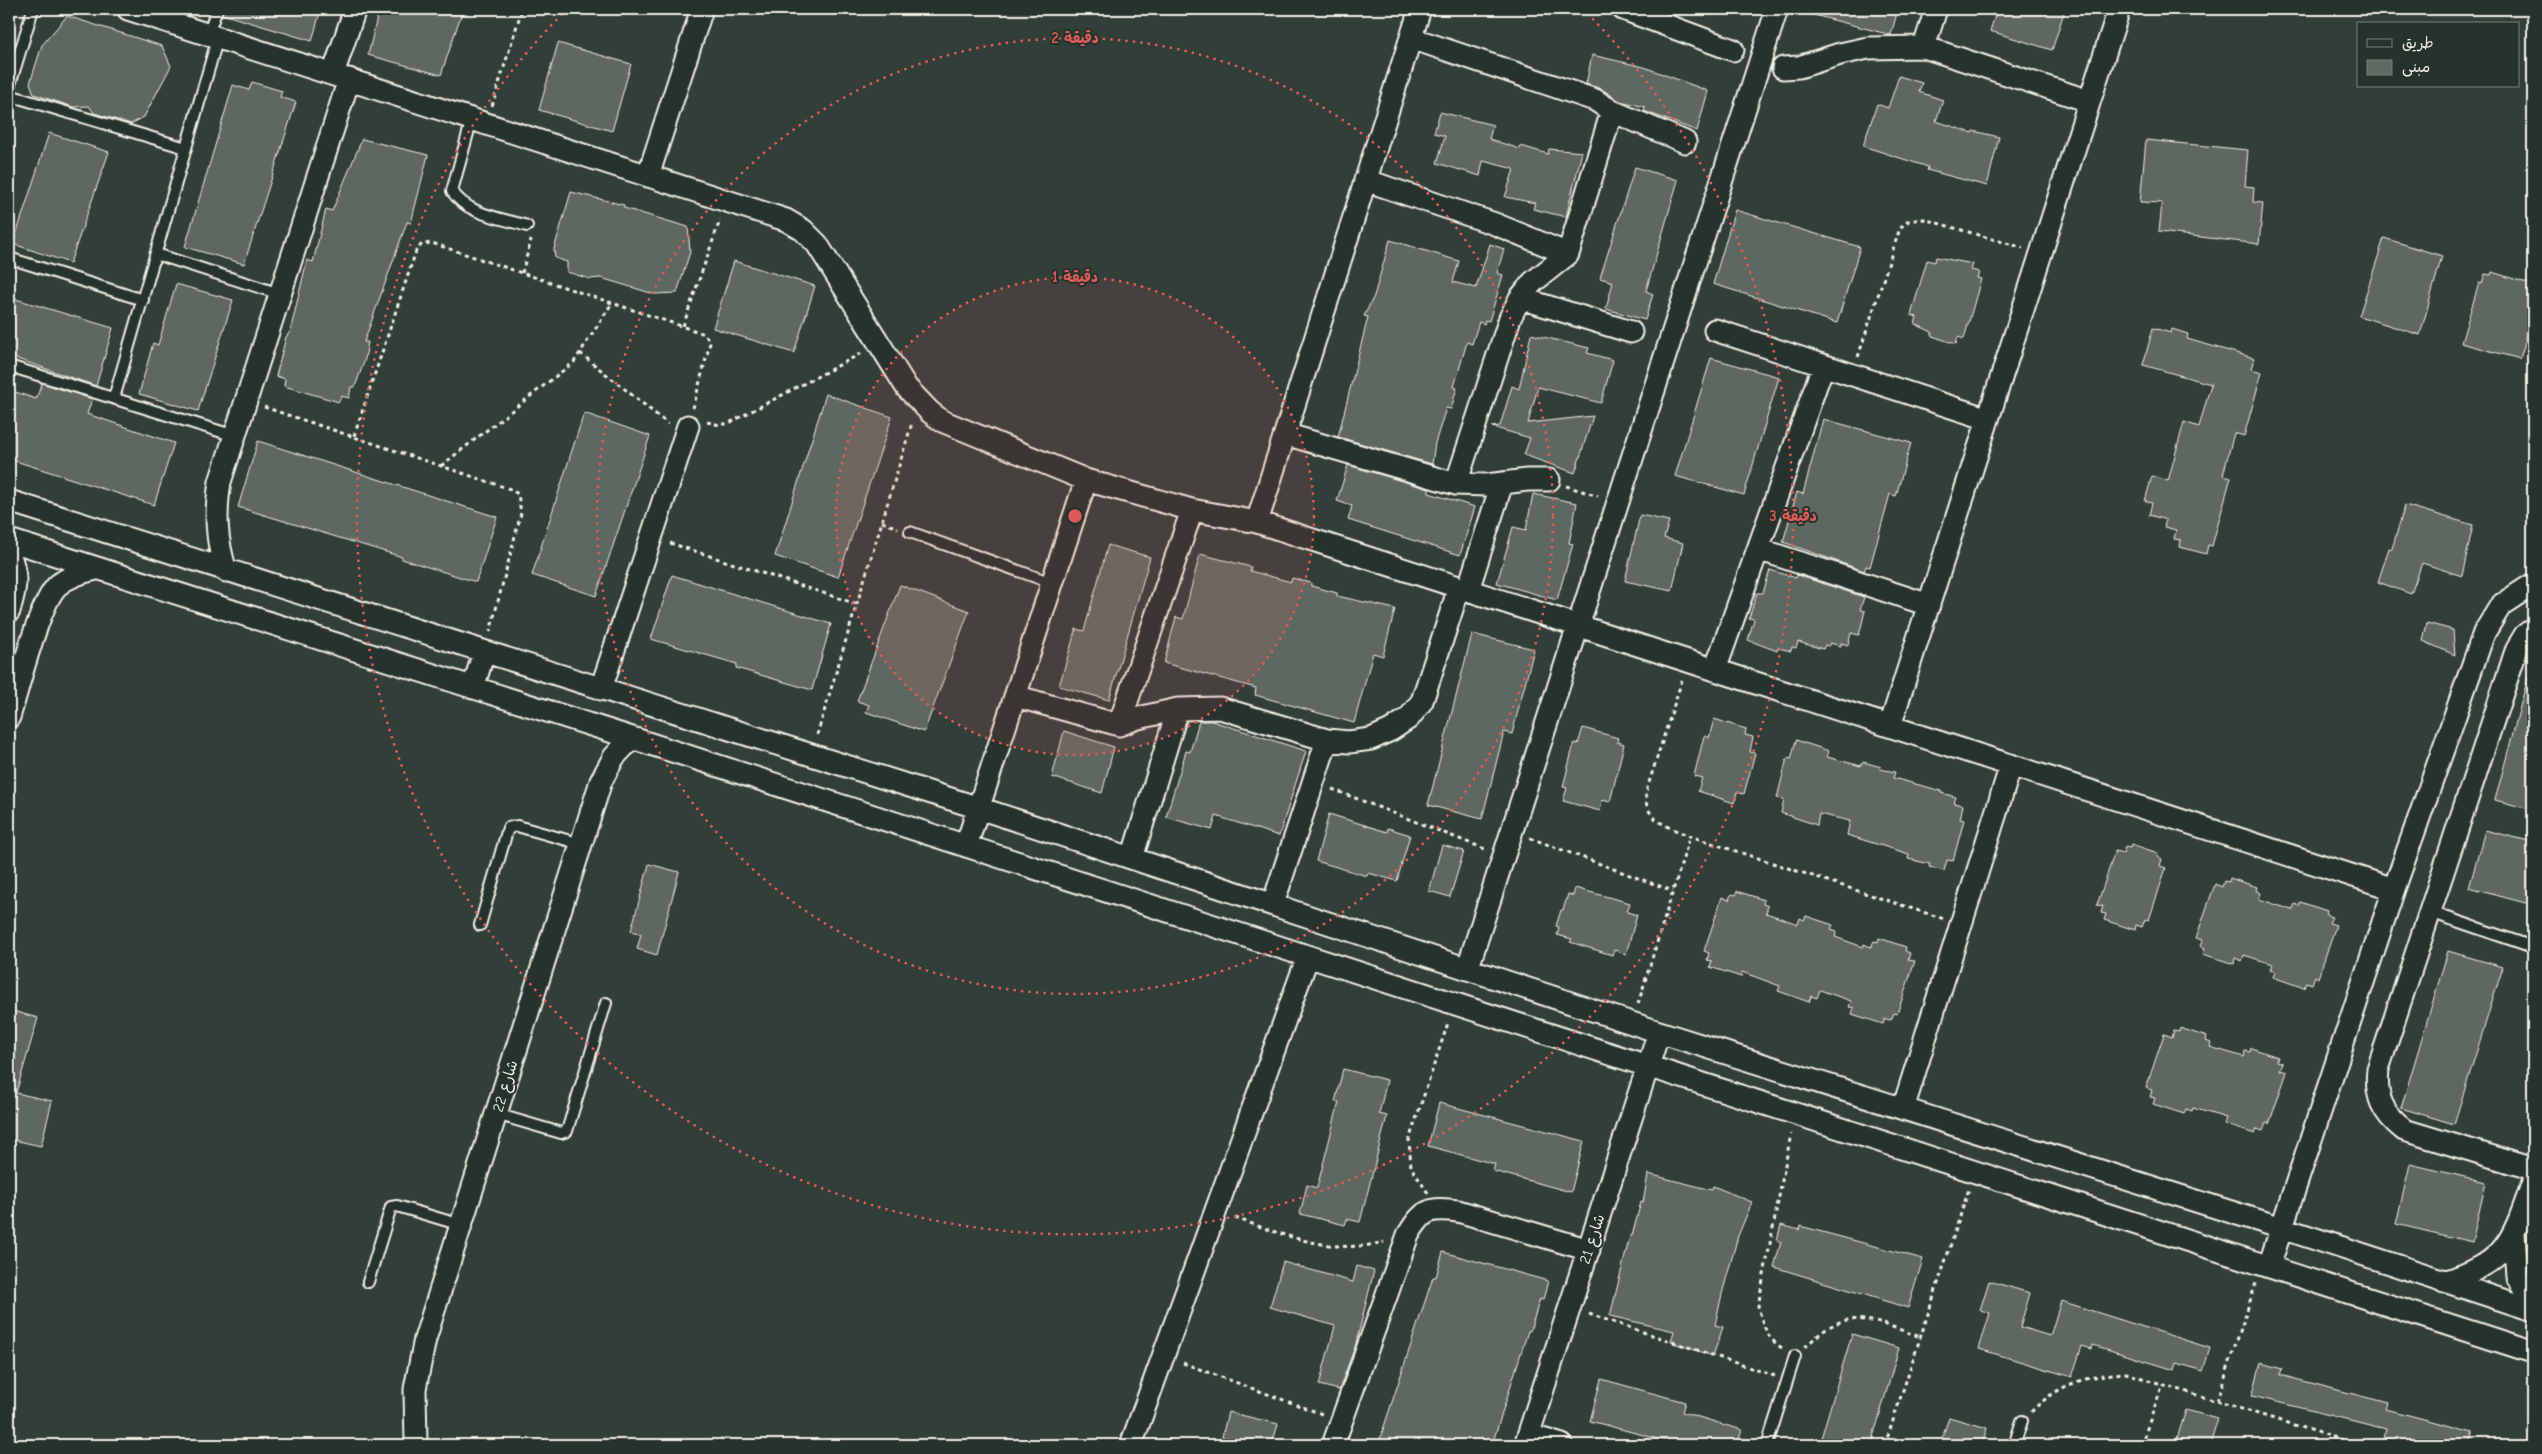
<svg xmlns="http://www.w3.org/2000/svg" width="2542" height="1454" font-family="'Comic Neue','Playpen Sans Arabic',sans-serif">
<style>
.building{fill:#5f6861;stroke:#f4f1e8}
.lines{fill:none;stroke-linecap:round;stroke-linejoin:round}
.service-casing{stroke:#f4f1e8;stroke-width:14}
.minor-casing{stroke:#f4f1e8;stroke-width:25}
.path{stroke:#f4f1e8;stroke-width:3;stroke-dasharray:4 4;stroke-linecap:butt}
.service{stroke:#26332d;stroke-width:10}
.minor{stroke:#26332d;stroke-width:21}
.ring{fill:none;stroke:#de5a58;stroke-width:2.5;stroke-dasharray:2.5 5}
.labels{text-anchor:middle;stroke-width:4;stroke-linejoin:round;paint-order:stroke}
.street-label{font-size:15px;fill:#f4f1e8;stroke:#26332d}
.centre{fill:#de5a58;stroke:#26332d;stroke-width:2.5}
.ring-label{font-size:15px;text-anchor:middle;font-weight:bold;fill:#de5a58;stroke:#26332d;stroke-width:4;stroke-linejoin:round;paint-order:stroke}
</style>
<rect width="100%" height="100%" fill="#323e38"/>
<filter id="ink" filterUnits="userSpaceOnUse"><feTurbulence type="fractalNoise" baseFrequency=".02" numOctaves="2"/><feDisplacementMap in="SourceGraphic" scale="10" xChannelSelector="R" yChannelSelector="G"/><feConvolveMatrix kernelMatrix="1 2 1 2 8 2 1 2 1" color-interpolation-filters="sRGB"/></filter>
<g filter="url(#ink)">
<path class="building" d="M224 9H321L312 41 222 14Z
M379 9H463L441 75 368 55Z
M1810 9H1898L1891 35 1810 14Z
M1997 9H2065L2052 50 1990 31Z
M67 16 162 46 171 66 144 117 131 124 94 113 89 106 73 107 34 94 30 83 42 45Z
M558 43 631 64 612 131 539 110Z
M1592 55 1644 67 1708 91 1697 131 1644 111 1645 107 1620 101 1602 89 1586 84Z
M1899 76 1922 83 1919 92 1943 100 1936 121 1972 133 1973 131 1999 137 1987 186 1927 170 1928 167 1863 146 1877 104 1888 108Z
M252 82 282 91 280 97 296 102 244 264 185 247 233 85 249 90Z
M1440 112 1493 125 1489 139 1520 149 1521 146 1548 154 1549 149 1582 152 1566 217 1533 209 1535 203 1505 197 1514 169 1483 161 1480 176 1437 163 1445 136 1434 133Z
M49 133 109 152 70 263 13 244Z
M362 139 428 155 411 223 407 222 364 342H368L365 359 355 387H351L349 398 341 396 339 402 284 386 285 379 276 376 286 337 290 332 307 260 313 262 326 209 332 211Z
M2146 140 2248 150 2245 186 2254 187 2253 202 2263 203 2259 244 2159 232 2162 203 2140 202Z
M1635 167 1678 180 1646 291 1653 294 1645 320 1606 309 1613 282 1600 278Z
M571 192 624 205V208L688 227 690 252 677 293 654 294 601 278 590 279 567 272V262L555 258 554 249Z
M1735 210 1860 247 1837 323 1713 284Z
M2384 238 2442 256 2420 335 2359 316Z
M1390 240 1459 261 1453 282 1476 288 1490 244 1504 249 1497 273 1503 275 1489 321 1485 320 1484 324 1479 322 1472 344 1467 342 1454 387 1457 388 1451 409 1446 408 1435 443 1432 464 1338 437 1368 317 1364 316 1374 296Z
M1936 257 1973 264 1971 270 1979 272 1977 278 1981 279 1964 339 1958 337 1956 344 1932 336V332L1915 324 1917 317 1911 315 1927 260 1935 262Z
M734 261 815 286 794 353 713 328Z
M2492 272 2533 285V315L2520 359 2461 343 2479 283 2482 284 2485 274 2491 275Z
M176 284 233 300 198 411 139 394 153 343 158 345Z
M9 297 113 328 96 386 9 356Z
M2153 328 2171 333 2172 329 2188 334 2187 339 2254 358 2251 369 2262 372 2244 436 2234 433 2223 475 2231 477 2212 546 2208 545 2206 554 2180 547 2181 540 2174 539 2176 530 2164 527 2166 520 2149 515 2152 503 2145 501 2152 476 2168 481 2184 422 2199 427 2211 384 2143 365Z
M1531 334 1589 348 1587 353 1613 360 1601 403 1538 387 1528 423 1593 416 1575 473 1524 455 1530 438 1492 427 1500 426 1512 386 1519 389Z
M1711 358 1779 377 1744 495 1675 476Z
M42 383 92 399 87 414 174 443 154 505 9 459V390L36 399Z
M826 394 892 417 838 577 775 556Z
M584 413 650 436 596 596 532 575Z
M1823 419 1911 443 1896 496 1890 494 1870 567 1866 566 1864 571 1783 542 1797 492 1803 494Z
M258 441 497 517 476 582 402 559V557L238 507Z
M1348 465 1429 489V493L1475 507 1460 555 1348 520 1352 506 1337 501Z
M1533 494 1577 503 1569 543 1573 544 1557 600 1497 583 1513 527 1526 530Z
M2405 505 2473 525 2462 576 2422 563 2411 594 2378 582 2389 548 2392 549Z
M1640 515 1669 521 1664 538 1683 543 1672 591 1625 581Z
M1108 545 1150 557 1109 700 1059 686 1076 629 1084 631Z
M1200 554 1251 567 1250 571 1291 582 1292 578 1311 583V586L1337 593V596L1395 609 1383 656 1373 653 1354 723 1255 695 1256 688 1164 663 1176 617 1183 619Z
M1770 570 1796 578 1797 575 1864 597 1860 610 1865 611 1859 635 1851 633 1848 645 1841 643V646L1830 643 1829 646 1825 645 1823 649 1798 642 1796 648 1792 647 1791 651 1778 648 1777 651 1748 640 1754 619 1749 618 1757 593H1763Z
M672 575 831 624 812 690 736 668 737 664 651 639Z
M900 585 969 611 924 732 866 712 869 705 857 701Z
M2427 623 2453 630 2455 655 2423 641Z
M1472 634 1534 649 1512 734 1504 732 1482 819 1428 805Z
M2528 677 2533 678V810L2495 800Z
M1714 719 1746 729 1745 735 1753 737 1750 752 1755 753 1744 794 1737 792 1734 803 1698 791 1702 778 1694 776 1704 736 1709 738Z
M1199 721H1212L1306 751 1279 836 1216 816 1212 830 1166 817 1186 751 1190 752Z
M1583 728 1618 738 1617 742 1624 744 1610 802 1602 800 1600 811 1563 801 1567 788 1563 787 1574 743 1578 744Z
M1064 731 1114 747 1102 793 1052 777Z
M1796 740 1829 751 1827 757 1861 766 1863 762 1881 767 1880 769 1895 772 1893 778 1938 790 1942 791 1941 793 1956 797 1954 803 1963 805 1960 819 1964 820 1953 861 1947 860 1944 871 1929 867 1930 864 1908 859 1909 854 1847 835 1850 821 1819 814 1817 825 1781 813 1784 799 1777 798 1787 758 1791 759Z
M1329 814 1387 832 1388 828 1410 835 1397 881 1368 873 1367 876 1316 861Z
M2485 830 2533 842V905L2469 888Z
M2131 844 2158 853 2157 857 2162 859 2160 866 2166 868 2149 920 2145 919 2142 927 2136 925 2135 930 2104 920 2106 914 2101 913 2103 906 2097 905 2115 851 2123 853 2125 847 2130 848Z
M1442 845 1464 851 1450 897 1429 891Z
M649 864 679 872 657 955 637 949 641 934 631 931Z
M2230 878 2257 887 2256 891 2261 893 2259 899 2292 910 2295 904 2299 906 2300 902 2327 911 2326 915 2332 917 2329 923 2336 925 2318 978 2315 976 2312 984 2306 982 2304 988 2273 977 2275 972 2270 970 2272 964 2244 955 2242 961 2235 958 2234 964 2203 954 2205 948 2200 946 2202 940 2196 938 2215 884 2222 887 2224 881 2229 882Z
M1575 888 1630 903 1627 912 1637 915 1626 954 1614 950 1612 955 1570 942 1572 939 1557 935 1559 927 1556 926 1561 910H1563L1568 894 1573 896Z
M1737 891 1764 900 1763 904 1768 906 1766 913 1798 924 1800 918 1804 920 1806 916 1833 925 1831 929 1837 931 1835 937 1863 947 1864 944 1871 947 1874 941 1878 942 1879 938 1906 947 1905 951 1910 953 1908 960 1915 961 1897 1014 1894 1013 1891 1020 1885 1019 1883 1024 1852 1014 1854 1008 1849 1007 1851 1001 1820 990 1817 998 1811 996 1809 1002 1778 991 1780 986 1742 972 1741 977 1710 967 1712 961 1707 960 1709 953 1704 951 1722 897 1729 900 1731 894 1736 895Z
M2448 951 2503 967 2454 1124 2401 1108Z
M9 1010 38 1018 16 1093 52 1101 41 1146 9 1139Z
M2180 1028 2207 1037 2206 1041 2211 1043 2210 1047 2244 1057 2245 1051 2250 1052 2251 1048 2278 1057 2277 1061 2283 1063 2280 1070 2287 1072 2269 1124 2266 1123 2263 1131 2257 1129 2255 1134 2224 1124 2226 1118 2193 1108 2192 1111 2186 1109 2184 1114 2153 1104 2155 1098 2150 1097 2152 1090 2146 1088 2164 1034 2172 1037 2174 1031 2179 1032Z
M1343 1069 1387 1080 1379 1114 1387 1116 1360 1222 1347 1219 1345 1225 1300 1214 1307 1185 1317 1188 1339 1102H1335Z
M1439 1103 1584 1141 1571 1192 1493 1171 1495 1164 1428 1146Z
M2410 1164 2486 1182 2472 1242 2396 1224Z
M1648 1174 1712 1190 1713 1186 1752 1202 1738 1236 1722 1294 1715 1325 1723 1327 1713 1356 1671 1342 1674 1331 1610 1316 1630 1236H1632L1641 1202 1643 1203Z
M1781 1225 1799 1230 1800 1226 1923 1259 1908 1308 1774 1267 1781 1242 1777 1240Z
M1443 1252 1548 1281 1543 1300 1540 1299 1530 1331H1528L1492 1445H1378L1433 1277H1436Z
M1283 1262 1353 1282 1357 1266 1374 1271 1355 1347 1339 1390 1319 1385 1335 1326 1270 1307Z
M1989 1281 2030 1293 2020 1327 2050 1336 2061 1301 2210 1348 2203 1371 2177 1363 2175 1370 2093 1345 2092 1349 2082 1346 2072 1377 1979 1349 1990 1313 1980 1310Z
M1852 1334 1899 1348 1871 1445H1819Z
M2261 1363 2282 1369 2280 1375 2388 1403 2386 1409 2473 1432 2469 1445H2408L2384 1439 2386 1429 2252 1396Z
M1601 1379 1685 1402 1682 1412 1742 1430 1737 1445H1681L1590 1421Z
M2186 1410 2218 1419 2210 1445H2175Z
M1228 1412 1278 1424 1272 1445H1256L1222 1437Z
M1949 1417 1987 1428 1982 1445H1940Z"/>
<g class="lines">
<defs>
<path id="service" d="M208 34 217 9
M9 88 33 9
M9 95 186 148
M472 119 452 191C467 215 502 218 527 226
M156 254 280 294
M9 258 143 300
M9 366 235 436
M114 398 218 37
M910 532 1052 583
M2430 912 2533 947
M480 925 508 828 517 826 581 844
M496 1114 561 1133 567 1131 606 1003
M368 1282 391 1207 397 1206 461 1225
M1767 1445 1795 1356
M2014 1445 2022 1421"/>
<path id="minor" d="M128 9 786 220 803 230 817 244 907 388 930 412 942 421 1086 480 1192 510 1257 522 2394 889
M1623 9 1733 50
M1411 38 1595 100 1612 111 1685 142
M1924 47 1936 9
M1783 68 1799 67 1840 54 1868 48 1924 47 2089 101
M333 74 355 9
M648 176 702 9
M1365 180 1495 224 1568 254
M1520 298 1631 332
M1715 330 1988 419
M1285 434 1456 484 1487 485 1527 480H1549
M1456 484 1510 318 1520 298 1533 282 1568 254 1612 111
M9 501 979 808 1659 1032 2282 1228 2533 1310
M1257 522 1420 9
M9 540 632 738 2533 1352
M1758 549 1929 605
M9 553C18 576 16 587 9 611
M226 571C216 540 215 514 220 482L349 79
M1468 590 1502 483
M2533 629 2525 635 2517 648 2378 1069C2375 1096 2382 1113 2404 1130L2533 1169
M1715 670 1823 366
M473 688 484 652
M601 689 688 426
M1015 696 1119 725 1138 718 1178 709 1220 708 1327 740 1349 742 1371 739 1391 730 1409 718 1422 701 1459 588
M9 717C18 689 39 602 58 585 69 576 82 572 96 569
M1119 725 1192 510
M1890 726 2119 9
M966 846 1086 480
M1132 858 1178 709
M1273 904 1327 740
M1468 967 1777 9
M1903 1109 2011 765
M2514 1234 2517 1276 2533 1304
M2269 1266 2394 889 2484 633 2501 605 2533 584
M2444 1282C2508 1262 2512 1241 2533 1182
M1529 1435 1562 1445
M416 1445 415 1389 425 1339 601 781 614 757 632 738
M1131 1445 1308 956
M1333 1445 1408 1235C1423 1210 1429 1207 1458 1211L1589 1250
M1525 1445 1659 1032"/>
</defs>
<use href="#service" class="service-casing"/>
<use href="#minor" class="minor-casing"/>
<path class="path" d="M664 9 679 14
M492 106 522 9
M522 273 531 240
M683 326 720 220
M580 353 668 424
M1858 357 1900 228 1908 221 1924 219 2023 248
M264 407 510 489 518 494 521 513 490 632
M707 422 720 425 729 423 862 353
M354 436 416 251 422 244 432 243 705 334 710 343 693 408
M441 466 574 362 612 303
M1566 486 1598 496
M882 522 898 528
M670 543 857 604
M1682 680 1646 792C1643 821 1669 827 1690 836L1944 919
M817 735 912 423
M1332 789 1485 849
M1530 838 1673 891
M1638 1004 1690 836
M1428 1193 1411 1167 1409 1140 1448 1023
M1235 1218C1282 1234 1333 1256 1384 1242
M1589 1314 1775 1376
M1805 1347C1814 1339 1823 1330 1833 1325 1859 1310 1895 1329 1921 1337
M1782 1348C1767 1339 1762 1323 1758 1306L1791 1134
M1183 1363 1322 1414
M2217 1401 2256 1283
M2031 1412C2058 1384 2088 1375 2126 1373L2358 1445
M1885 1445 1969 1189
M2141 1445 2163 1384"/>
<use href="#service" class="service"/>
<use href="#minor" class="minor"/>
</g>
</g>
<circle cx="1075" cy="516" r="239" fill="#de5a58" fill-opacity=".12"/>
<g class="ring">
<circle cx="1075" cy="516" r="239"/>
<circle cx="1075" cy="516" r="478"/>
<path d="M1587 13A718 718 0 1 1 563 13"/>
</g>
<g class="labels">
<g class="street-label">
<text transform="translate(505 1086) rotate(-73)" y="5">شارع 22</text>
<text transform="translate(1592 1239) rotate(-72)" y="5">شارع 21</text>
</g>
</g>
<circle cx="1075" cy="516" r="8" class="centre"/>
<g class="ring-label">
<text x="1075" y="43">2 دقيقة</text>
<text x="1075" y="282">1 دقيقة</text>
<text x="1793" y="521">3 دقيقة</text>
</g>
<rect width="2542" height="1454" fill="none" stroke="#26332d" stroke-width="30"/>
<rect x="15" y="15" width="2512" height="1424" fill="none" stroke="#f4f1e8" stroke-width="2" filter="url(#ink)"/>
<rect x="2357" y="22" width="162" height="65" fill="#26332d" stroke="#787f78"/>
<rect x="2367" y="39" width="25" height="8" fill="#26332d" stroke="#787f78"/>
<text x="2402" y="48" font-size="15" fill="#f4f1e8">طريق</text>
<rect x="2367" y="60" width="25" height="15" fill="#5f6861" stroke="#787f78"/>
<text x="2402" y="72" font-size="15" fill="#f4f1e8">مبنى</text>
</svg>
